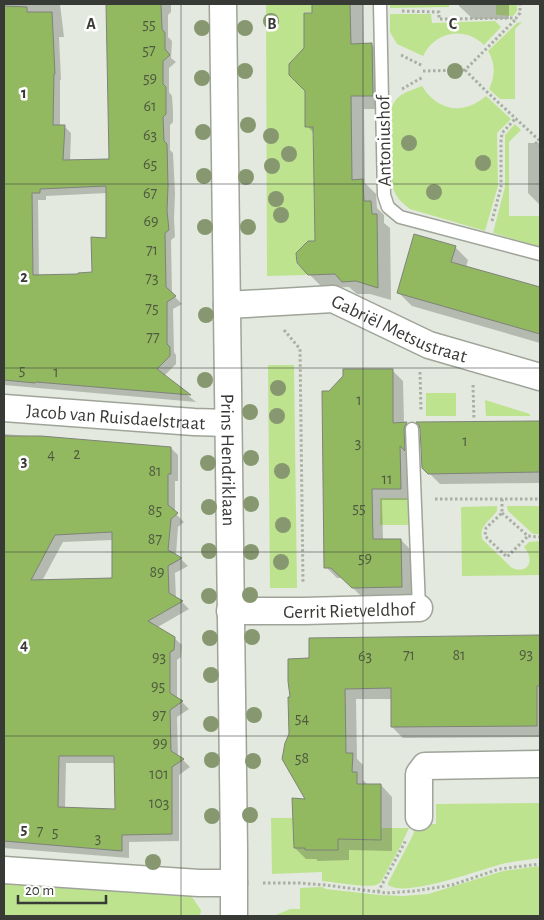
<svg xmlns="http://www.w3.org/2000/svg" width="544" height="920" font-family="'Alegreya Sans',sans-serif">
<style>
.green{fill:#bee38f}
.shadow{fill:#0003;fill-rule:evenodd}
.building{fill:#93b960;stroke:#7e8379;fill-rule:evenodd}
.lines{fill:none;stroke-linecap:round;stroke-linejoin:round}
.lane-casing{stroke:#9fa499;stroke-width:15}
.street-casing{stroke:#9fa499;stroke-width:29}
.path{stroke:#aaafa6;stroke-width:3;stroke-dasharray:2.5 2.5;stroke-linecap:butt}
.lane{stroke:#fff;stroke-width:12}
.street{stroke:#fff;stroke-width:26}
.tree{fill:#879870}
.grid{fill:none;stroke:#383a36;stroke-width:1;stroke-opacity:0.55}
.labels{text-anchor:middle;stroke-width:5;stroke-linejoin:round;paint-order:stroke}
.number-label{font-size:16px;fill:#4f5a40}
.street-label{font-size:19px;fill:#383a36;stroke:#fff}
.grid-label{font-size:16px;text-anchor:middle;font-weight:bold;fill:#383a36;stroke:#fff;stroke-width:5;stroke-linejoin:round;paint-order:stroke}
</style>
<rect width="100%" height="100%" fill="#e3e9de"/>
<path class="green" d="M266 4H312V12H304L305 56H296L289 65V75L297 83H305V126L313 127 315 241H306V245H303L296 253V263L304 271H306V275L267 276Z
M390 4H449V7L390 8Z
M496 4H517V11L513 16 496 15Z
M390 14H431L432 23 495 21 501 27 484 45C465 26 435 31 423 56L397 44 390 32Z
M522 22 515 29V99H500L489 89C495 76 496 64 488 51L517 23Z
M422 86C438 112 464 115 486 96L511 119 497 133 498 186 485 231 410 209C400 201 395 197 392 184L391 110C396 93 408 92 422 86Z
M515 124 521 130 509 142V216H540V247L493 233 505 187V135Z
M268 365H294L297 588H270Z
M426 393H456V416H426Z
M485 400 530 414V416H486Z
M380 498H409V525H380Z
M497 506V511C490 521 477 527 483 540L512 568C529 575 535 559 524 547L529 542 540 541V575L462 576 461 507Z
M507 506H540V534H533L508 511Z
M540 803V858C527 860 514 861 502 864 479 870 405 898 388 885V883L413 835 415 828 429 827 430 824H436V804Z
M271 818H293L294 848H305V852L306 850 338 829 367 840H381V828H409L401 845 382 880C380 883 379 884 376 885 366 888 334 882 322 881V872L272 874Z
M540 866V916H274L290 909H300V888L322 887 326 889 379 895 403 896 428 894 503 871Z
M4 883 192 897 201 910 200 916H27L4 915Z"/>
<path class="shadow" d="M4 4H60L64 37H59L61 80H60V126H64L71 133 70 161 110 160 107 4H171V12L168 15V37L172 41 171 58 176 62 169 68V92L172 96 173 111V122L170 125V150L173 153 175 193 174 219 175 237 171 240 172 294 182 304 173 309 174 352 176 355V364L164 376 196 402 4 385ZM107 193V239L93 274 39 276 38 200H46V196Z
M313 4H363L364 45H372L385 58V109H364L365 183 376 194 377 208 384 215V223L390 228 391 300 370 294H357L349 287 323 288 298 263 316 242 315 134 307 126Z
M459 4H509V19H473L459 6Z
M528 143H540V205L528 193Z
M455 247 468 260 466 267 540 288V343L412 306 399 293Z
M392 370 403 381 404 424H407L417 434 411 500H382L383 540H401L412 551V598L364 599 343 578H337L326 567 329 392Z
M540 422V483L440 484 423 467 421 428 419 424Z
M4 434 171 448 178 455V481H175V513L184 522 178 527 176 555 181 559 188 566 175 573 176 599 182 602 189 609 156 628 174 638 182 645 181 657 177 660V699L182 702 189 709 177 717 178 757 183 760 190 767 179 775V841L129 842V858L4 848ZM113 540V579L42 581 63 542ZM66 763H116V811L65 808Z
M540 636V737L403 738 392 727V699H356L357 759 363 765V780L368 785H381L392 797V851L349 850V860L318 861 316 859H306L295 848 307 800 290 735 310 660V639Z"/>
<path class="building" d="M106 4H161L162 29 165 33V49L170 55 163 61V84L166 87V114L163 117 164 141 167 144 168 186 167 211 169 230 165 233 166 287 176 296 167 302V344L170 347V356L157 369 191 395 36 382 35 383 4 380V6L27 7V12H52L55 74H54L53 125H65L63 160 109 159ZM106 186V238L91 237 92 272 78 273V274L33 275 32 193H40V189Z
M312 4H350L351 44 372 43 373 96H351L352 180 363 179 364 201H371L372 214H377L378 288 356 281 342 282 335 274 308 275 297 263 296 253 308 241H315L313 127H305V91L289 75V64L304 48V13H312Z
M414 234 456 246 451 262 540 287V334L397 293Z
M343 369H393V423L407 422 405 426 404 429 405 451 400 446 401 489H372L373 539H401L402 587 352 588 331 568H324L322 391H329L343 376Z
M540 421V472L428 474 422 468 420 429 419 425 416 422Z
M4 436H41L171 447V474H168V505L178 513 171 519 168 550 182 558 168 566 169 593 183 601 148 621 175 637 174 650 170 652V693L183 701 170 710 171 751 184 759 172 767V834L122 835V851L4 841ZM112 532V578L31 580 55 535ZM59 756H114L115 809 58 807Z
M540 635V686H537V726L391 727V688L345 689 346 753H353L352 772H357V784H381V840L338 839V850H305V848H294L292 798 305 799 282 759 285 743 289 734 288 697H290L288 681V659L309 658V638Z"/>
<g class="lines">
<defs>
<path id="lane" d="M380 4 384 195 388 207 400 217 540 254
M412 429 419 608"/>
<g id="street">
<path id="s1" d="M223 4 234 849V916"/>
<path id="s2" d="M227 305 333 299 429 345 540 377"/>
<path id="s3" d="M4 408 194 422 228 423"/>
<path id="s4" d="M230 611H304L419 608"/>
<path d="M419 817V774L425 766 540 764"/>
<path d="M4 870 199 883H234"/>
</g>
</defs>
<use href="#lane" class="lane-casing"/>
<use href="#street" class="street-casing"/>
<path class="path" d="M402 11 439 12V19L516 18 520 13V4
M401 55 423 66
M465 70 486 91 540 141
M423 71 465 70 516 19
M402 89 423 77
M535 142 540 147
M492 221 501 187V141L502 133 516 118
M284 330 300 349 303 583
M420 372 421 411
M473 385 474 420
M435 499H540
M502 499V513L486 528 485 535 487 538 507 557 528 536
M502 513 528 536 540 537
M263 883H299L325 885 386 893 415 891 452 885 499 869 540 864
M378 892 406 840"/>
<use href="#lane" class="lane"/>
<use href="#street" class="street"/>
</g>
<g class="tree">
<circle cx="271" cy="21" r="8"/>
<circle cx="202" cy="28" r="8"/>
<circle cx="245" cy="28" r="8"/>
<circle cx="245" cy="71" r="8"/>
<circle cx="455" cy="71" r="8"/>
<circle cx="202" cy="78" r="8"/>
<circle cx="248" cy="125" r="8"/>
<circle cx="203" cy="132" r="8"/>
<circle cx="271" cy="136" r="8"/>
<circle cx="409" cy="143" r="8"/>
<circle cx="289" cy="154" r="8"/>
<circle cx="483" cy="163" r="8"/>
<circle cx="272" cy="166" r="8"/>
<circle cx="204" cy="176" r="8"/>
<circle cx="246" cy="177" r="8"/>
<circle cx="434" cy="192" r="8"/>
<circle cx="276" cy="199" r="8"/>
<circle cx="281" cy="215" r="8"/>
<circle cx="205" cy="227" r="8"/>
<circle cx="248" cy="227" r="8"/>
<circle cx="206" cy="315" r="8"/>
<circle cx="205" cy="380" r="8"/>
<circle cx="278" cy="388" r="8"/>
<circle cx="250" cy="412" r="8"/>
<circle cx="277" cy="416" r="8"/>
<circle cx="251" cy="458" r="8"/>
<circle cx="208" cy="463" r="8"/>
<circle cx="282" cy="471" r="8"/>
<circle cx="251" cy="504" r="8"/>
<circle cx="209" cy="507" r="8"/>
<circle cx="283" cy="525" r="8"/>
<circle cx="209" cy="551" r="8"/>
<circle cx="251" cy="552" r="8"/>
<circle cx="281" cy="562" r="8"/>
<circle cx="250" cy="595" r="8"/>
<circle cx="209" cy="596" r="8"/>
<circle cx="252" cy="637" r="8"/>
<circle cx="210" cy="638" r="8"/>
<circle cx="211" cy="675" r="8"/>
<circle cx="254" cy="715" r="8"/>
<circle cx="211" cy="724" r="8"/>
<circle cx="212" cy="760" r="8"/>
<circle cx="253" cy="761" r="8"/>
<circle cx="250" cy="815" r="8"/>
<circle cx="212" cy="816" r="8"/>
<circle cx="153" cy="862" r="8"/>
</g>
<path class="grid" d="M181 4V916M363 4V916M4 184H540M4 368H540M4 552H540M4 736H540"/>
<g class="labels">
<g class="number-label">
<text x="149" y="29">55</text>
<text x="149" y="55">57</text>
<text x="150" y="83">59</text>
<text x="150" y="111">61</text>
<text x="150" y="140">63</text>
<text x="150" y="169">65</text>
<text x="150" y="198">67</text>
<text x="151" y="226">69</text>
<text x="152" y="255">71</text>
<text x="152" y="283">73</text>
<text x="152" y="313">75</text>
<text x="153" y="342">77</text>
<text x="22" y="375">5</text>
<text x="56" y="377">1</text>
<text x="359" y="405">1</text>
<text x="465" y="446">1</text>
<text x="358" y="448">3</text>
<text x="51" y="459">4</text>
<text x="77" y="459">2</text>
<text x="155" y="476">81</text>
<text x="387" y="484">11</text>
<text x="359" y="513">55</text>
<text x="155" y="515">85</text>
<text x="155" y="544">87</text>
<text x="365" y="563">59</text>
<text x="157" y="577">89</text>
<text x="526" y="659">93</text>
<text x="409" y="660">71</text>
<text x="459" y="660">81</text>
<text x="365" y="661">63</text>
<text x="159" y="662">93</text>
<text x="158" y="691">95</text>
<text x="159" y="720">97</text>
<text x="302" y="723">54</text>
<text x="160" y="748">99</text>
<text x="302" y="763">58</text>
<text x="159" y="779">101</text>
<text x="159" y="808">103</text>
<text x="40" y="836">7</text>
<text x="55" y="837">5</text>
<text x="98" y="843">3</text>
</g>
<g class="street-label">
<text transform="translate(383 141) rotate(-91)" y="7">Antoniushof</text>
<text dy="7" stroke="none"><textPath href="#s2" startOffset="179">Gabriël Metsustraat</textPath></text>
<text dy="7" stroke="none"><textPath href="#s3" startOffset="112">Jacob van Ruisdaelstraat</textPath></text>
<text dy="7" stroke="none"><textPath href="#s1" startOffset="456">Prins Hendriklaan</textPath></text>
<text dy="7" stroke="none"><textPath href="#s4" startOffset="119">Gerrit Rietveldhof</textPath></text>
</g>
</g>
<g class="grid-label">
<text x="91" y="29">A</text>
<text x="272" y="29">B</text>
<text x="453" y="29">C</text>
<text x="24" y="98">1</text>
<text x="24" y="282">2</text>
<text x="24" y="466">3</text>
<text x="24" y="650">4</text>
<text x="24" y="834">5</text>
</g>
<rect width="544" height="920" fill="none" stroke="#383a36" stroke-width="10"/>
<path d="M18 895v8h88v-8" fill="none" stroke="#383a36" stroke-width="2.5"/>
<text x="25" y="895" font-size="15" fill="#383a36" stroke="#ffffff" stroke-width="4" paint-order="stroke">20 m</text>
</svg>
